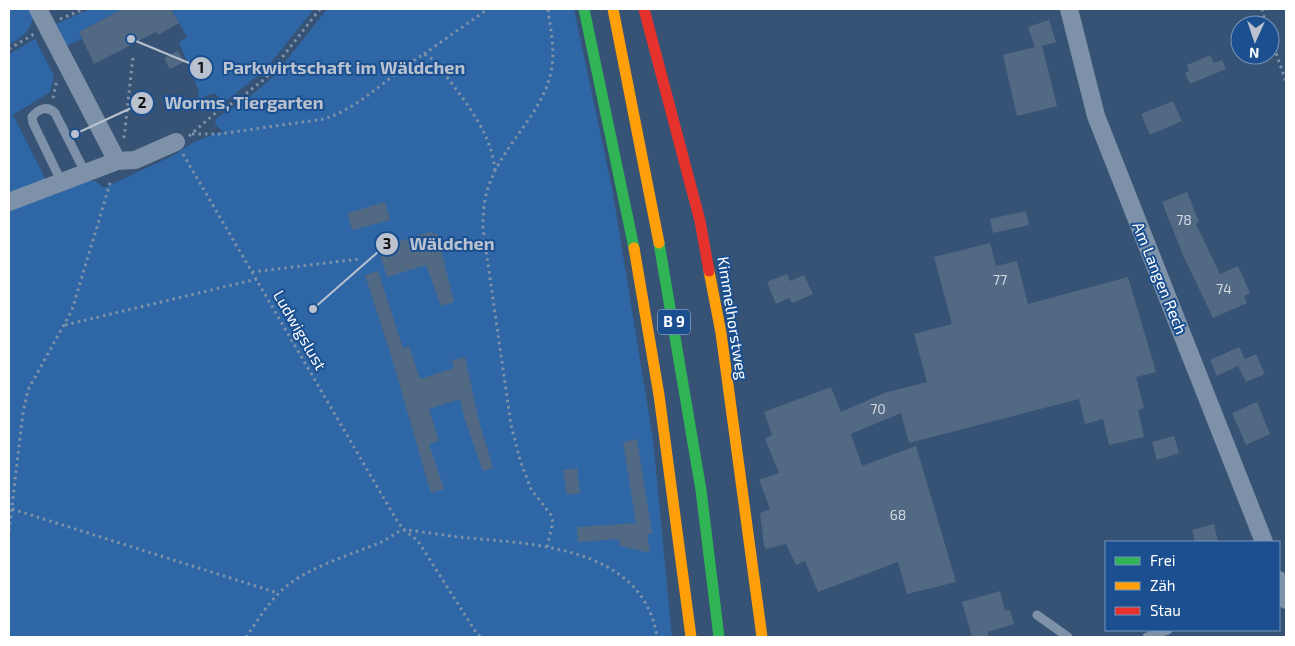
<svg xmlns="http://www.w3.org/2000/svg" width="1295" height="646" font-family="'Exo 2',sans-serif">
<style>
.green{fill:#2f66a5}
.building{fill:#526984}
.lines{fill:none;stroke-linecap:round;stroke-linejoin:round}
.path{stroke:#7d92a8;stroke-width:3;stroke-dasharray:2.5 4;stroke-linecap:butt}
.lane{stroke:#7d92a8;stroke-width:9}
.street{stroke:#7d92a8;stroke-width:18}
.fast{stroke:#30b455;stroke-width:11}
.slow{stroke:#ff9f0a;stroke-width:11}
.jam{stroke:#e5322d;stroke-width:11}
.labels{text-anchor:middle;stroke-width:4;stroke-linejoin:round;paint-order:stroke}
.number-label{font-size:14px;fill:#d4dae0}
.shield{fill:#1b4f8f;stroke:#bbcadd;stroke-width:1}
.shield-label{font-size:15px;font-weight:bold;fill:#fff}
.street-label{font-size:16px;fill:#fff;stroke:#1b4f8f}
.leader{fill:none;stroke:#b9c2ce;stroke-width:2}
.callout-dot{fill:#b9c2ce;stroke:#1b4f8f;stroke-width:2}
.mark-label{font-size:15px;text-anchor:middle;font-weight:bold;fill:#111}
.callout-label{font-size:18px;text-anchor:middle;font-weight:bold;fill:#b9c2ce;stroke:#1b4f8f;stroke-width:4;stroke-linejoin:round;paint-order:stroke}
</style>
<rect width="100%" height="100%" fill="#365274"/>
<path class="green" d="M9 9H33C34 28 25 36 9 45Z
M90 9H123L79 32 82 39 66 46 54 25Z
M171 9H314L265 70 225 102 214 93 198 99 199 92 179 42 187 37Z
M327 9H574L612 188 653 439 672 637H9V207L89 181H96L104 188 174 155 194 142 223 131 215 125 216 119 254 93 274 76Z
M35 39 54 76 50 92 13 115 46 180 9 193V54Z"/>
<path class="building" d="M123 9H171L179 23 158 35 156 32 94 64 79 32Z
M1049 20 1056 42 1042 46 1057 106 1017 116 1003 55 1035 47 1028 27Z
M178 51 184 62 170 69 164 58Z
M1210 55 1214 63 1222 60 1226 69 1190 84 1185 73 1189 71 1187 65Z
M1173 101 1182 121 1150 135 1141 114Z
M1187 192 1199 222 1196 224 1220 274 1238 266 1250 293 1244 296 1247 303 1213 318 1183 255 1162 202Z
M385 202 390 220 352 230 348 213Z
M1026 211 1029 225 993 233 990 219Z
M433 231V234L437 233 454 302 441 306 426 265 387 277 378 248Z
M990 243 996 266 1017 261 1028 304 1128 277 1156 372 1136 377 1144 408 1138 410 1144 437 1109 445 1103 419 1085 424 1079 399 909 443 901 413 851 434 862 466 916 446 956 582 907 594 898 562 818 592 805 561 796 565 786 544 766 549 764 545 760 513 770 509 759 480 779 473 765 439 772 435 764 412 831 387 841 412 884 393 927 382 914 334 952 324 934 257Z
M378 271 403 348 409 346 420 379 454 368 452 360 465 357 479 421 493 468 483 471 464 417 460 399 429 409 439 441 429 444 444 489 431 493 390 352 365 275Z
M787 274 790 281 804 275 813 294 792 303 789 298 776 304 767 282Z
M1239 347 1245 359 1256 354 1265 374 1246 382 1238 366 1217 376 1210 360Z
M1257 402 1270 434 1246 445 1232 413Z
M1174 436 1179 453 1157 460 1152 442Z
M637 439 652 534H647L650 553 620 546 619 539 578 542 577 527 636 523 623 442Z
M577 468 580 493 567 495 563 470Z
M1214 524 1218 542H1195L1192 530Z
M1000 591 1005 611 1010 610 1014 624 988 632 989 637H972L962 602Z"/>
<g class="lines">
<path class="path" d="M1262 9 1266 25
M60 19 84 9
M1270 35 1286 82
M9 49 34 34
M424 54 488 9
M53 98 57 80
M192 134H219L324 119C362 107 390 74 424 54L434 60C458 93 491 128 495 170
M189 136 219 110 235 102 266 78 320 9
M124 138 133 57
M183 154 396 519 403 529 418 541 477 634 482 637
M252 272 359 259
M65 325 257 279
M12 509 278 593
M9 531 23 413 28 390 72 310 111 180
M547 547 553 522 551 515 531 489 520 460 511 425 483 229C483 211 484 196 491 180 507 140 546 110 552 66 555 47 550 27 548 9
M246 637C256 623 266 606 278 594 301 569 348 556 379 543 387 540 394 534 402 530 406 529 450 536 458 537 531 544 643 545 657 637"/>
<path class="lane" d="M62 183 33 123 32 117C38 109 47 105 55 113L86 174
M1037 615 1068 637
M1147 637 1168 630"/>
<path class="street" d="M38 9 117 161
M1069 9 1096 116 1264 542
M9 202 117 161 135 160 176 142
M1279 580 1286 600"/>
<path class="fast" d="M584 9 634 248
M659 243 701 490 719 637"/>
<path class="slow" d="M613 9 659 243
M634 248 659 395 691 637
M709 271 721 333 762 637"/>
<path class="jam" d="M644 9 700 221 709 271"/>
</g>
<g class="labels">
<g class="number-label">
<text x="1184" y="225">78</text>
<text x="1000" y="285">77</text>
<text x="1224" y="294">74</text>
<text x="878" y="414">70</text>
<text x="898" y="520">68</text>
</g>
<rect class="shield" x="658" y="309.5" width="32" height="25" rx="4"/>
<g class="shield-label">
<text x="674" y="327">B 9</text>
</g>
<g class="street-label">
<text transform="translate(1160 278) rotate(68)" y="6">Am Langen Rech</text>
<text transform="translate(733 318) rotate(81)" y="6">Kimmelhorstweg</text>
<text transform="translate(300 330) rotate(60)" y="6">Ludwigslust</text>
</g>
</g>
<path class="leader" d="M131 39L201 68M75 134L142 103M313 309L387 244"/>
<g class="callout-dot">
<circle cx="131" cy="39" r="5"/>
<circle cx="75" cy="134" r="5"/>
<circle cx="313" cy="309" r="5"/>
<circle cx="201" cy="68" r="12"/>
<circle cx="142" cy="103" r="12"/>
<circle cx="387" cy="244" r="12"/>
</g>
<g class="mark-label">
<text x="201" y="73">1</text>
<text x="142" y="108">2</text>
<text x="387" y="249">3</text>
</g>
<g class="callout-label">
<text x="344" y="74">Parkwirtschaft im Wäldchen</text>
<text x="244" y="109">Worms, Tiergarten</text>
<text x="452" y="250">Wäldchen</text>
</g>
<rect width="1295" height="646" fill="none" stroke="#ffffff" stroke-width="20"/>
<rect x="1105" y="541" width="175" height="90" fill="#1b4f8f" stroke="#7695bc"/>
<rect x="1115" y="557" width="25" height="8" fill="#30b455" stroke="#7695bc"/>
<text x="1150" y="566" font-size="15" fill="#ffffff">Frei</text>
<rect x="1115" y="582" width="25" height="8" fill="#ff9f0a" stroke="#7695bc"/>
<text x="1150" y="591" font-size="15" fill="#ffffff">Zäh</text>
<rect x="1115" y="607" width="25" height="8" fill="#e5322d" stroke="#7695bc"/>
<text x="1150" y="616" font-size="15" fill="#ffffff">Stau</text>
<g transform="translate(1255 40) rotate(183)"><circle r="24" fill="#1b4f8f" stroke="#7695bc"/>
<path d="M0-4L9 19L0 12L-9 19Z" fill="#b9c2ce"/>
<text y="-8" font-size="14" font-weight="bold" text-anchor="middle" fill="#ffffff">N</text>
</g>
</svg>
